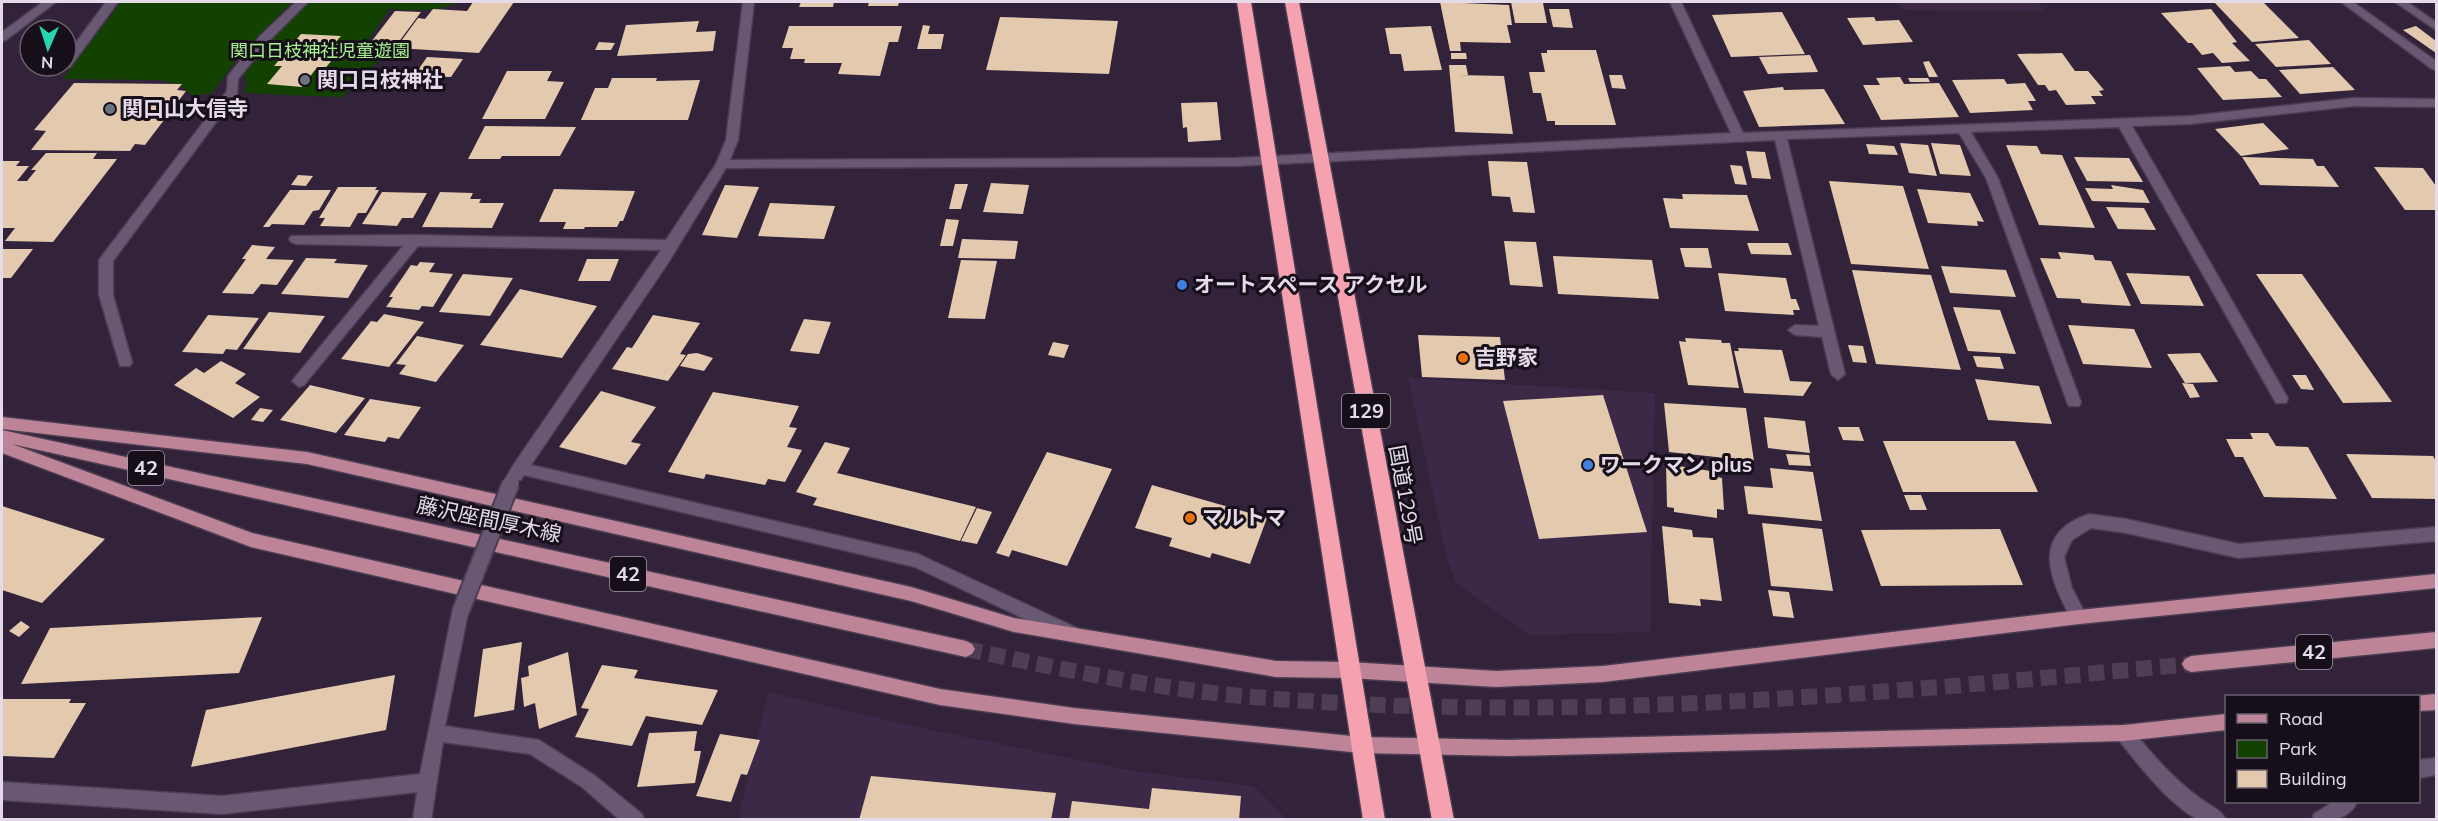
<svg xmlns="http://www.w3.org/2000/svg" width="2438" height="821" font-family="Mulish,'Noto Sans JP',sans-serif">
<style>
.built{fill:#3c2947}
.green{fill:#124100}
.building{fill:#e3c9ad}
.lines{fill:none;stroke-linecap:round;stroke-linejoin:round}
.major-tunnel{stroke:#4d3e54;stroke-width:16;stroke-dasharray:16 8;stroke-linecap:butt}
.minor-casing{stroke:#4a3d51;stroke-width:3}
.major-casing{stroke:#4a3d51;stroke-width:3}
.highway-casing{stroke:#4a3d51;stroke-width:3}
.minor{fill:#695873;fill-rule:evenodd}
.major{fill:#bd8498;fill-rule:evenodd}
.highway{fill:#f5a1b0;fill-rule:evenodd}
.minor-bridge-casing{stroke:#4a3d51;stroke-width:20;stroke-linecap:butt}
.minor-bridge{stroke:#695873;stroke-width:16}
.worship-dot{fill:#6b7280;stroke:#160f1a;stroke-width:2}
.shop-dot{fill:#3f7fe0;stroke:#160f1a;stroke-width:2}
.food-dot{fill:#e8710a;stroke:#160f1a;stroke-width:2}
.labels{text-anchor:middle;stroke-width:6;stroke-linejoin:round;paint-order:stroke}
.far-park-label{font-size:18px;fill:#a4f28c;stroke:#160f1a}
.shield{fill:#160f1a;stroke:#a69dac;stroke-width:1.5}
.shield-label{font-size:20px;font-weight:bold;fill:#e4daea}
.poi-label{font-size:21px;font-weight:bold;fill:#e4daea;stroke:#160f1a;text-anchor:start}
.street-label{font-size:21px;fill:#e4daea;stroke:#160f1a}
</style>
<rect width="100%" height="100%" fill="#32223a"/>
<path class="built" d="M1896 2H2038L2045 11 1903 10Z
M1408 378 1655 393 1650 632 1530 635 1457 584 1448 562Z
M768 692 912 726 1133 771 1253 786 1286 819 738 820Z"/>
<path class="green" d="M121 2H292L244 50 212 93 194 96 177 84 160 80 63 79Z
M306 2H460C437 12 415 11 390 9L364 46 392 48 342 97 244 93 247 82 244 75 278 32Z"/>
<path class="building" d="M473 2H514L479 53 396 48 418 18 425 19 433 9 467 11Z
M801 2H834L833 7H799Z
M869 2H899L898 6H868Z
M1440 2 1509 5 1512 25H1507L1511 43 1460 42 1461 51H1450Z
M1511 2 1543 3 1547 23H1515Z
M2214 2H2263L2299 38 2252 42Z
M1549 9H1569L1573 28 1553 27Z
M2211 9 2237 42 2232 43 2250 61 2222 63 2213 53 2202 55 2192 43H2188L2161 13Z
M395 11 421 12 395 47 368 46Z
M1782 12 1805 54 1731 57 1712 15Z
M1000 17 1118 21 1109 74 986 70Z
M1874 17 1876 21 1899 20 1913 42 1863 45 1847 18Z
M699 21 696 32 716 31 713 51 617 56 626 25Z
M923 25 930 26 928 34H944L941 49H917Z
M789 26H902L898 42H889L880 76 838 74 842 63H804L805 59H790L793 48H782Z
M1431 26 1442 70 1404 71 1401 54H1390L1385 28Z
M2416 26 2436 41V53L2403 30Z
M301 34 341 36 334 44H345L323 71 315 70 302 87 267 84 282 66H274Z
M2309 40 2331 64 2276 67 2255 44Z
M599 42 615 43 611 50H595Z
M1547 50H1596L1616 125H1555V121H1547L1541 93H1533L1529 72H1545L1541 53H1547Z
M1451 53H1466L1467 59H1451Z
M2062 53 2075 71H2088L2104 90 2099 91 2103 96H2091L2096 104 2066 105 2056 90 2049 91 2045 85H2038L2017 54Z
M1810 55 1818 72 1768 74 1759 57Z
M427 57 463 59 451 77 414 76Z
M1929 61 1938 77H1929L1923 62Z
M1449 65H1466L1468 75H1458L1504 76 1513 134 1455 132Z
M2230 66 2235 72 2251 71 2259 79H2266L2282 97 2223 100 2197 68Z
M2333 67 2355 90 2300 94 2279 70Z
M507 71H552L547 81 564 82 545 119H482Z
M1609 75H1622L1626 89 1612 88Z
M1900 77 1904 84 1939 83 1959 117 1881 120 1863 85H1880L1876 78Z
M612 78H657L656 81 700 80 688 120H581L595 88H608Z
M1908 78H1928L1930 82H1910Z
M2004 79 2007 84 2025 83 2036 101H2028L2033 110 1970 113 1952 80Z
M74 83 182 84 177 90 186 91 145 145 135 144 130 151 31 150 46 131 34 130Z
M1783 87 1784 90 1824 89 1845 124 1759 127 1743 91Z
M1217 102 1221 140 1188 142 1187 127 1183 128 1181 103Z
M2263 123 2289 149 2241 156 2215 129Z
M485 126 576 127 560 156H502L500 159H468Z
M1900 143 1928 145 1937 176 1909 173Z
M1931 143 1960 145 1971 176 1940 174Z
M1866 144 1894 146 1898 155 1869 154Z
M2006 145 2037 146 2041 154 2062 155 2095 228 2039 225Z
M1746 151 1765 152 1771 179 1752 178Z
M46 153H97L93 159H117L53 242 5 241 15 228H2V161H20L16 166H29L17 181H27L36 170H31Z
M2074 157 2129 158 2143 182 2087 181Z
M2242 157 2313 159 2317 166H2324L2339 187 2260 185Z
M1488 161 1527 162 1535 213 1513 212 1510 197 1492 196Z
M1730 165 1742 166 1747 185 1735 184Z
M2374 167 2423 168 2436 186V210H2405Z
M298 175 313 176 306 186 291 185Z
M1829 181 1903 186 1929 269 1851 264Z
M991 183 1029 185 1023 214 983 212Z
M955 184H968L961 209H949Z
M725 185 759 187 737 238 702 235Z
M2111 185 2143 190 2150 203 2092 201 2085 188 2113 189Z
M338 187H377L375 190H379L366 213H358L350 227 320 226 325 218H319Z
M554 189 635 191 623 221H620L617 227H585L584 229H563L566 222H539Z
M1917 189 1970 193 1984 222 1977 221 1978 226 1928 223Z
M290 190H331L319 210 313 211 304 225 272 224 269 227H263Z
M382 192 427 193 413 218H402L397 226 362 224Z
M440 192 473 193 470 199H481L479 203H504L492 228 422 227Z
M1682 194 1747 195 1759 231 1670 228 1663 198 1683 199Z
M770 203 835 206 824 239 758 236Z
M2106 207 2144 208 2156 230 2118 229Z
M946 219 959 220 953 246H940Z
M962 239 1018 241 1015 259 958 258Z
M1504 241 1536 242 1543 287 1510 285Z
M1747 243H1788L1792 255 1751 254Z
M252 245 275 247 266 259 294 260 277 285 261 284 253 294 222 293 246 259H242Z
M1680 248H1708L1712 268 1685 267Z
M2 249H33L11 278H2Z
M2058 252 2093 255 2095 260 2111 261 2131 306 2082 303 2080 299 2057 298 2040 258 2061 259Z
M1553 256 1652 260 1659 299 1558 294Z
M306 258 337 259 334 263 368 265 348 298 281 294Z
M587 259H619L610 281H578Z
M961 260 997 261 985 319 948 318Z
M420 262 435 263 429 272 453 274 433 307 422 306 419 310 386 307 393 297H389L411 265 417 266Z
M1941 266 2006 270 2016 297 1950 293Z
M1852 270 1931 275 1961 370 1876 364Z
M1718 273 1786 278 1791 299H1796L1800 310H1793L1794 315 1725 311Z
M2126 273 2189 276 2204 306 2141 304Z
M463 274 513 278 490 316 439 312Z
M2256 274H2302L2392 402 2343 403Z
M520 289 597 306 562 358 480 345Z
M1953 307 2000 310 2016 354 1968 351Z
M269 312 325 316 300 353 243 349Z
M384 314 424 322 389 367 341 359 371 321 377 322Z
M208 315 259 318 237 350 226 349 223 354 182 352Z
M653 315 700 323 680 354 686 355 668 381 612 369 627 347 632 348Z
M804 319 831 322 819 354 790 351Z
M2068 325 2134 329 2152 368 2083 364Z
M1418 335 1500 337 1505 380 1422 377Z
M417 336 464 345 436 382 399 374 406 365 396 364Z
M1685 338 1721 340 1722 343H1730L1739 388 1688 385 1679 341 1686 342Z
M1053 342 1069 345 1064 358 1048 355Z
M1848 345 1863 346 1867 363 1853 362Z
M1738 348 1782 350 1790 381 1812 382 1803 396 1744 393 1734 351H1739Z
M697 353 713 358 704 371 680 366 688 354Z
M2200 353 2218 382 2185 383 2167 354Z
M1973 356 2000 357 2004 369 1977 367Z
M221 361 246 374 235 383 260 397 233 418 174 385 196 368 204 373Z
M2292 375H2306L2314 390 2301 389Z
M1975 379 2039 386 2052 424 1988 420Z
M2182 383 2193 384 2200 397 2190 398Z
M310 385 365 398 336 433 280 420Z
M601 391 656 407 631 442 641 444 626 465 559 447Z
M713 392 799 406 789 427 797 428 787 447 802 450 785 482 768 479 765 485 706 474 704 479 668 472Z
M1603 395 1647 532 1539 539 1503 401Z
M370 399 421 407 399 439 388 437 385 442 344 435Z
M1664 403 1746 408 1754 461 1669 452Z
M260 408 273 410 263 422 251 420Z
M1764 417 1805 421 1810 453 1768 448Z
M1838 427H1859L1864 441 1843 440Z
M2250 433H2268L2276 446 2308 447 2337 499 2264 497 2243 457H2235L2226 439H2253Z
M1883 441H2015L2038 492H1903Z
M825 442 850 448 837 473 976 507 960 541 813 505 817 498 796 492Z
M1047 452 1112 469 1067 566 1012 550 1009 557 996 553Z
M1786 454 1809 455 1811 466 1789 465Z
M2346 454 2433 456 2436 461V499L2372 498Z
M1666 464 1717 472V477L1722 478 1724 510 1717 509V518L1674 512V508L1667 507Z
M1770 468 1813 472 1822 521 1748 514 1744 486 1773 488Z
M1152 485 1267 518 1250 564 1212 553 1210 558 1169 546 1172 538 1135 528Z
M1904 495H1921L1927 510H1910Z
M2 506 105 539 42 603 2 590Z
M977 508 992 512 977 544 961 541Z
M1762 523 1822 529 1833 591 1771 586Z
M1662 526 1692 530 1693 537 1713 538 1722 601 1700 599 1701 606 1669 603Z
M2000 529 2023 585 1881 586 1861 530Z
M1768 590 1789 592 1794 618 1773 616Z
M262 617 239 673 21 684 50 628Z
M21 621 30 627 19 637 9 631Z
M522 642 514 710 474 717 483 649Z
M568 652 577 715 539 729 535 703 524 707 521 678 529 676 528 666Z
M602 665 638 670 634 678 718 690 702 725 646 716 632 746 575 737 589 709 581 708Z
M395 675 386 730 191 767 206 710Z
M2 699H71L69 703H86L54 758 2 756Z
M697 731 694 751H701L695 783 637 787 649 733Z
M720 734 760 740 747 775 741 774 731 802 696 796Z
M871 776 1056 793 1051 820H859Z
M1152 788 1241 796 1239 820H1069L1072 801 1149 809Z"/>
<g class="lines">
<path class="major-tunnel" d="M966 649C1061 669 1156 689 1253 697 1566 724 1879 694 2191 664"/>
<defs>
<path id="minor" d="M43 2H56L6 40 2 41V32Z
M106 2H118L70 67H62L66 66V56Z
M296 2H308L268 42 238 79 237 94 113 261V295L132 362 130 366H120L99 295V260L227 91 228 76 260 36Z
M743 2H754L738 140 730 160 1236 158 1731 133 1670 2H1681L1743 133 2190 116 2354 98 2436 99V107L2354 106 2190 124 2132 126 2286 395 2288 399 2286 403H2276L2119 127 1971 132 1998 178 2081 402 2079 406H2069L2067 402 1986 178 1959 133 1787 139 1845 374 1838 380 1831 374 1822 337 1795 335 1788 330 1795 325 1819 326 1775 140 1236 166 726 168 668 263 531 465 918 554 1077 628 1079 633 1077 638 1071 641 915 567 524 475 521 480H509L507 476 514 464 661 250 418 246 304 385 299 387 292 381 403 246 296 244 291 242 289 239 291 236 415 235 666 240 716 164 726 140Z
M2341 2H2353L2436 61V70L2432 69Z
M2395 2H2407L2436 22V30Z
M2089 514 2126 519 2239 544 2436 527V541L2239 558 2126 533 2091 528 2072 540 2064 557 2072 588 2087 617 2085 622 2079 624 2073 622C2051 581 2028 535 2089 514Z
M460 606 466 608 468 613 445 726 539 740 594 775 642 814 644 820H620L582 787 530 754 443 742 431 820H413L417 792 222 814 2 800V782L222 796 420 774 452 613 454 608Z
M2124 725 2130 727C2151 753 2173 779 2201 799 2209 805 2222 810 2226 820 2218 820 2205 821 2198 819 2171 807 2136 762 2118 739L2115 733 2118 727Z
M2436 758V775L2418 778V760Z
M2333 802H2357C2349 821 2329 820 2312 820L2314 814Z"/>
<path id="major" d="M2 417 307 452 911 587 1014 618 1276 661 1349 662 1496 671 1603 666 2079 610 2436 574V588L2079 624 1603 682 1496 687 1349 678 1276 677 1014 632 911 601 307 464 2 429Z
M2 430 966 641 972 644 975 649 972 654 966 657 12 444 252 533 940 689 1074 708 1361 737 1509 740 2124 725 2226 714V730L2124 741 1509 756 1361 753 1074 724 940 705 251 547 2 453Z
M2436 632V648L2191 672 2185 669 2182 664 2185 659 2191 656Z
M2436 694V710L2418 711V696H2414Z"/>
<path id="highway" d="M1237 2H1251L1385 820H1363Z
M1285 2H1299L1454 820H1432Z"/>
</defs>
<use href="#minor" class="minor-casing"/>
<use href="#major" class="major-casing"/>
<use href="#highway" class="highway-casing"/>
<use href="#minor" class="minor"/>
<use href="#major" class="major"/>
<use href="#highway" class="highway"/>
<defs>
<path id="minor-bridge" d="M460 613 511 483"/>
</defs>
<use href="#minor-bridge" class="minor-bridge-casing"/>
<use href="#minor-bridge" class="minor-bridge"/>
</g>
<g class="worship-dot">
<circle cx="305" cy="80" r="6"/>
<circle cx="110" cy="109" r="6"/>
</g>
<g class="shop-dot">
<circle cx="1182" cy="285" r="6"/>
<circle cx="1588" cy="465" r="6"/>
</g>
<g class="food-dot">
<circle cx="1463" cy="358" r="6"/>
<circle cx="1190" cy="518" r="6"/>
</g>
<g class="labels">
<g class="far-park-label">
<text x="320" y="57">関口日枝神社児童遊園</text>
</g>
<g class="shield">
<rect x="1342" y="394" width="48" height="34" rx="4.5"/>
<rect x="128" y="451" width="36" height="34" rx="4.5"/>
<rect x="610" y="557" width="36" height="34" rx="4.5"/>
<rect x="2296" y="635" width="36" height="34" rx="4.5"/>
</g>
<g class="shield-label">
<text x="1366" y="418">129</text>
<text x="146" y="475">42</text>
<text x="628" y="581">42</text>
<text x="2314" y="659">42</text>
</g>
<g class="poi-label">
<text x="317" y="87">関口日枝神社</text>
<text x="122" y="116">関口山大信寺</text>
<text x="1194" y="292">オートスペース アクセル</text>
<text x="1475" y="365">吉野家</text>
<text x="1600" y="472">ワークマン plus</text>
<text x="1202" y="525">マルトマ</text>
</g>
<g class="street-label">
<text transform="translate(1405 495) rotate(80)" y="7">国道129号</text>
<text transform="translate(489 520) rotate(12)" y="7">藤沢座間厚木線</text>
</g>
</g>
<rect width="2438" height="821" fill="none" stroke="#e4daea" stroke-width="6"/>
<rect x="2225" y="695" width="195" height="108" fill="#160f1a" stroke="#68606d" stroke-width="1.5"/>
<rect x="2237" y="714" width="30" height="9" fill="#bd8498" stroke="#68606d" stroke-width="1.5"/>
<text x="2279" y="725" font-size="18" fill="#e4daea">Road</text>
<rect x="2237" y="740" width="30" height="18" fill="#124100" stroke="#68606d" stroke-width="1.5"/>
<text x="2279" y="755" font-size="18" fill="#e4daea">Park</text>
<rect x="2237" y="770" width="30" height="18" fill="#e3c9ad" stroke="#68606d" stroke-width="1.5"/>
<text x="2279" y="785" font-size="18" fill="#e4daea">Building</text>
<g transform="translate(48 48) rotate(183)"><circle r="28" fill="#160f1a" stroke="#68606d" stroke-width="1.5"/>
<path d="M0-4.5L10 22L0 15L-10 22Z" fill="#28d5ad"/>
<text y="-9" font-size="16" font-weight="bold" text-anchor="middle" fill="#e4daea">N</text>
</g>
</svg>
